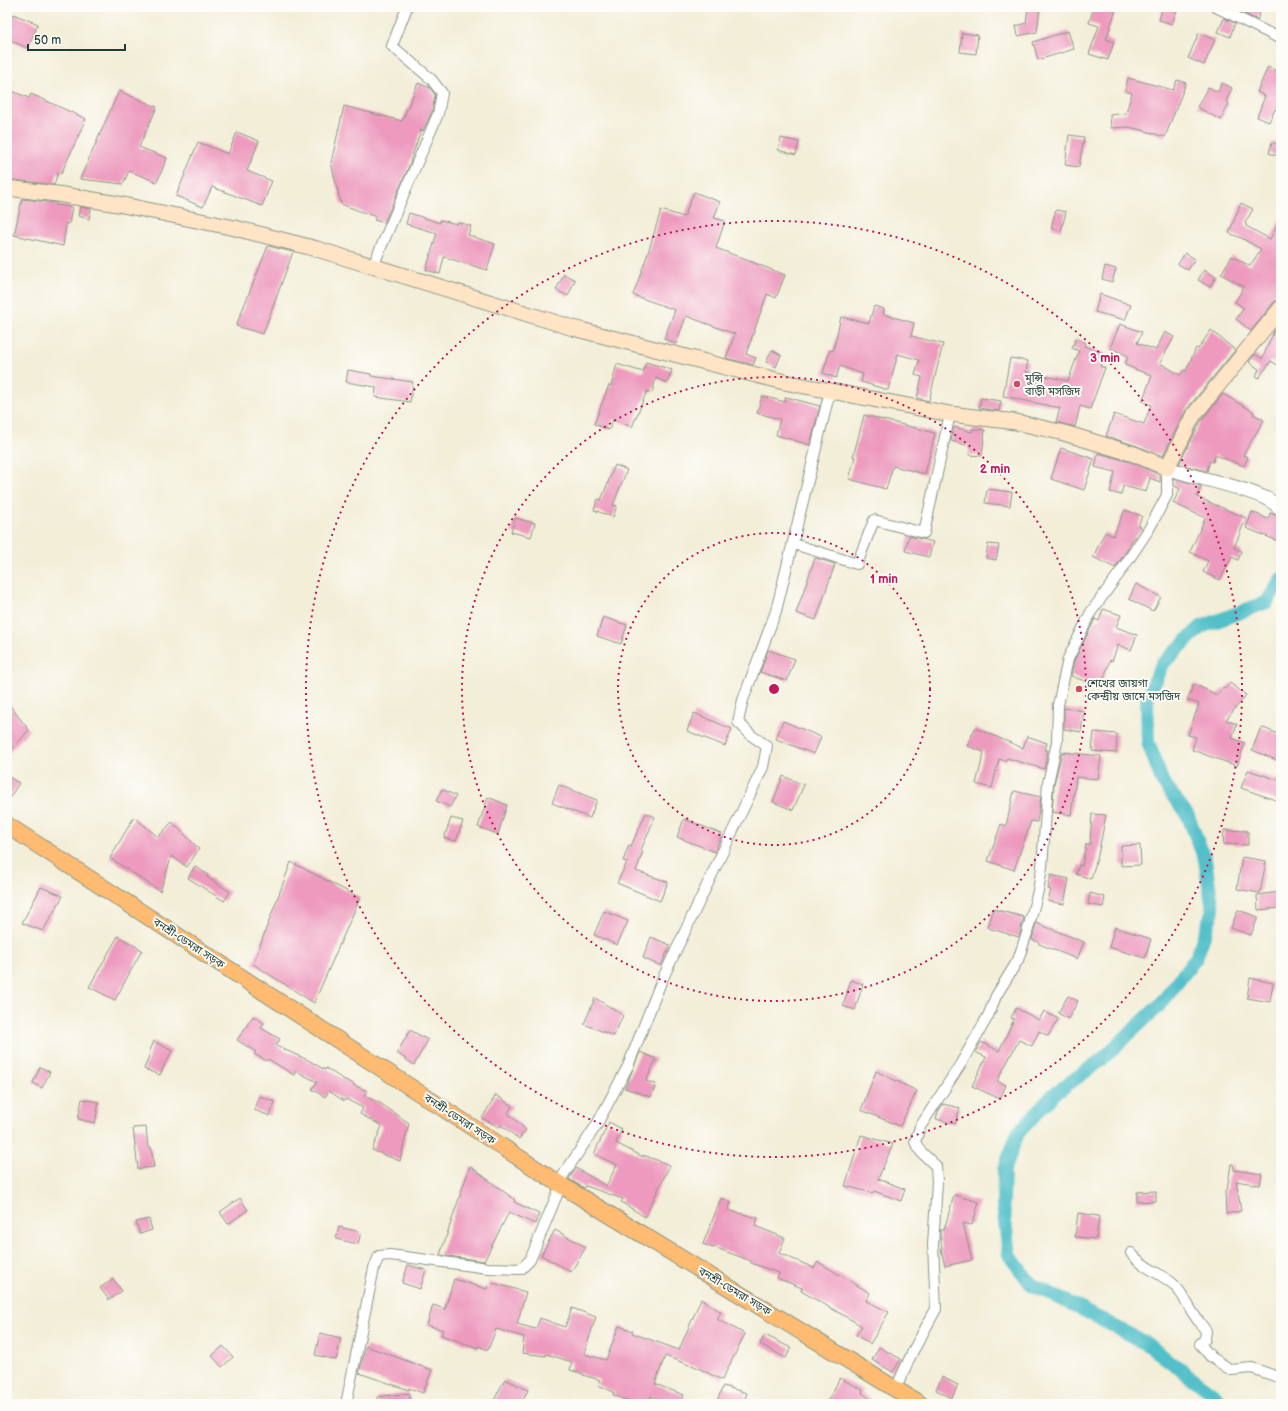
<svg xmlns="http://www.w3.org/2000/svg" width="1288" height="1411" font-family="'Balsamiq Sans','Noto Sans Bengali',sans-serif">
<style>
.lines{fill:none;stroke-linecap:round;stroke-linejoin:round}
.canal{stroke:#52bfc9;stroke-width:14}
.building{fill:#ed9abe}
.minor-casing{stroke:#899686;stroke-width:12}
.tertiary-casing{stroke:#899686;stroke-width:15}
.secondary-casing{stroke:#899686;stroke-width:17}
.primary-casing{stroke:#899686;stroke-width:18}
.minor{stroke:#fff;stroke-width:10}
.tertiary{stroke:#fff;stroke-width:13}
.secondary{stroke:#ffe4c6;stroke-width:15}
.primary{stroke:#febb71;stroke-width:16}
.ring{fill:none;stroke:#c2185b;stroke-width:2;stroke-dasharray:2 4}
.poi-dot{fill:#d1495b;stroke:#fdfcf7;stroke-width:1.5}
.labels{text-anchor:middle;stroke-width:4;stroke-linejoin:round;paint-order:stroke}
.poi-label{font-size:11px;fill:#1f3d34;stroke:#fdfcf7;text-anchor:start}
.street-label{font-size:11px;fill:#1f3d34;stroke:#fdfcf7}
.centre{fill:#c2185b;stroke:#fdfcf7;stroke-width:2}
.ring-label{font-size:12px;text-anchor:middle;font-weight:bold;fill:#c2185b;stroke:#fdfcf7;stroke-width:4;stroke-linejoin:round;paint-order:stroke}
</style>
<rect width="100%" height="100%" fill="#fdfcf7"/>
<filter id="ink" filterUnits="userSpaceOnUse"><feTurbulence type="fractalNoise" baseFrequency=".025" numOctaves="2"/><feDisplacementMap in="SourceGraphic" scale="8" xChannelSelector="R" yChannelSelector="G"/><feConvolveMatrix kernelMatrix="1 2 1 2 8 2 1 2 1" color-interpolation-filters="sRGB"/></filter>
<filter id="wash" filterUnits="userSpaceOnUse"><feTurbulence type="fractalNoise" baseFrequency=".012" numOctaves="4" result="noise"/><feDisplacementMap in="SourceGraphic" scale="16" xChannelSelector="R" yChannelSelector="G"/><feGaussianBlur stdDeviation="0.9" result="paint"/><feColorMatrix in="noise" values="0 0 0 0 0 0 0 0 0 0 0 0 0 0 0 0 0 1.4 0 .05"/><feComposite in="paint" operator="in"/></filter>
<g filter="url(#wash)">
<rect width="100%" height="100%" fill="#f3eed8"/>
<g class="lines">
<path class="canal" d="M1222 1404 1212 1393 1147 1344 1093 1315 1031 1284 1009 1255 1003 1205 1004 1170 1018 1133 1054 1094 1100 1061 1160 1005 1196 958 1213 910 1205 860 1188 816 1162 781 1148 742 1147 699 1162 664 1201 627 1267 602 1281 579"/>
</g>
<g id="blocks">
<path class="building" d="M1028 7H1040L1037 32 1018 36 1016 26 1026 23Z
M1094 7H1117L1106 39 1114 42 1108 60 1089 54 1099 26 1089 23Z
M1163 7H1178L1172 24 1159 20Z
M1231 7H1262L1257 20Z
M13 14 38 24 28 48 7 39V29Z
M1224 18 1235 23 1230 37 1218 32Z
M1068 31 1074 49 1038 60 1033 42Z
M962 33 978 35 976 54 960 52Z
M1199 33 1215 40 1204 65 1188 58Z
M1268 67 1281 73V112L1275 109 1269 122 1257 117 1265 96 1257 92Z
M1128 78 1173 90 1177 80 1186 83 1165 137 1142 130 1128 127 1111 128 1110 115 1126 113 1132 93 1125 91Z
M418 83 430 88 435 95 432 112 423 131 421 130 407 171 384 223 374 220 376 217 341 204 331 163 344 106 402 121Z
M1222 83 1232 88 1226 101 1229 103 1221 120 1197 107 1208 87 1218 92Z
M7 89 29 98 31 94 86 119 61 174 58 172 54 185 7 179Z
M119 91 157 107 139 147 167 158 157 182 129 171 123 184 80 179Z
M237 132 259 141 247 171 272 181 262 206 212 187 203 207 176 196 198 142 228 154Z
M1069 135 1084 137 1079 167 1065 165Z
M781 138 799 142 796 155 778 150Z
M1272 142 1281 146V157L1269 153Z
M694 192 720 202 714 218 725 221 716 248 785 275 776 298 767 294 746 354 756 358 753 365 726 358 735 334 686 316 676 344 664 339 675 310 633 295 648 253 661 210 684 217Z
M22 199 56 203V205L72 207 69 224 66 223 63 246 14 235Z
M1241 203 1253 209 1245 223 1246 224V226L1270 239 1281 218V299L1274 302 1251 331 1236 319 1244 308 1235 302 1244 287 1221 274 1232 256 1250 266 1261 249 1241 238 1229 233Z
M80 207 91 209 89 219 78 216Z
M1056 210 1066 212 1061 231 1051 228Z
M409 213 440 223V220L457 224 458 222 471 226 468 235 495 244 487 270 444 257 440 274 426 270 437 233 406 224Z
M268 246 293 252 263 334 236 326Z
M1185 253 1195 259 1188 270 1178 264Z
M1105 266 1116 269 1112 282 1102 279Z
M1204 270 1216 277 1210 287 1198 280Z
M564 274 575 280 568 296 556 290Z
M1100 294 1131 305 1125 320 1095 312Z
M874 306 884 309 883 314 914 323 911 336 943 344 929 401 917 398 922 377 915 375 919 360 898 354 888 390 861 382 863 374 840 366 836 378 823 373 830 350 833 351 841 317 869 323Z
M1281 322V367L1271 361 1259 378 1256 376 1259 369 1249 362 1255 354 1262 359 1274 331Z
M1120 324 1142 332 1137 343 1156 350 1165 332 1174 337 1160 363 1180 375 1184 370 1186 371 1196 348 1198 349 1211 330 1235 350 1186 410 1163 456 1137 446 1106 436 1114 414 1144 424 1151 405 1142 401 1152 376 1125 365 1128 356 1110 348Z
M1076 338 1086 343 1084 346 1104 353 1100 366 1105 368 1090 409 1080 406 1075 427 1056 422 1060 408 1003 396 1010 358 1028 361 1026 372 1068 381 1079 351 1072 348Z
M772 350 781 355 776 367 766 362Z
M646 362 672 370 667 383 656 378 652 393 647 391 632 427 613 419 609 430 594 424 609 385 611 386 617 364 643 372Z
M348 370 371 374V376L413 382 410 402 375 397 376 387 346 382Z
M1223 394 1254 412 1253 414 1264 420 1243 455 1248 457 1244 466 1215 455 1213 462 1210 461 1207 471 1179 464 1201 421Z
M762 396 785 402 786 397 820 406 810 445 776 435 780 419 757 413Z
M981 398 1001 401 999 411 979 408Z
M864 415 935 433 925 474 893 466 886 489 849 479 855 457H853Z
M954 427 972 432V429L985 430 982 456 969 455 970 446 951 441Z
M1061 448 1094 459 1084 490 1051 479Z
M1098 453 1131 462 1160 475V482L1150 478 1146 492 1123 486 1121 495 1110 492 1115 472 1095 467Z
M615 465 627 470 613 505 617 506 613 517 594 510 598 499 601 500Z
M1174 478 1201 486 1197 497 1246 518 1234 548 1242 551 1238 560 1232 557 1220 580 1203 572 1208 561 1190 552 1205 518 1173 503 1180 489 1174 486Z
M987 489 1012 492 1010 506 985 503Z
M1125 510 1142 516 1138 526 1142 528 1134 539H1133L1127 550 1115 568 1093 557 1105 532 1113 536Z
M1252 512 1268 519 1270 513 1281 517V532L1278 541 1246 528Z
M515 518 535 523 531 537 511 532Z
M909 536 933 542 929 557 905 551Z
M988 544 999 545 996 560 986 558Z
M815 558 835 564 816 620 796 613Z
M1136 584 1161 597 1153 611 1129 599Z
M1103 609 1121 615 1116 627 1137 635 1131 650 1118 645 1112 661 1110 660 1101 687 1071 676 1074 661 1095 619 1099 621Z
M603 617 627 625 621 644 597 636Z
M768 650 795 659 787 681 760 672Z
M1230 683 1246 695 1226 720 1237 724 1232 738 1245 743 1237 766 1192 750 1196 737 1188 735 1199 704 1187 700 1194 684 1217 695 1223 688 1225 689Z
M7 702 29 730 7 755Z
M1064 708 1084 711 1081 732 1064 729Z
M694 713 732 729 725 746 687 731Z
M783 721 821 737 814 754 776 739Z
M1261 727 1281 735V762L1252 750Z
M975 728 1023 748 1027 736 1047 743 1045 750H1048L1044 769 1007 758 1005 761 999 759 992 788 976 784 984 752 967 746Z
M1094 732 1117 734 1116 753 1092 751Z
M1062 752 1101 756 1098 779 1076 777 1071 815 1052 812 1054 784Z
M1248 770 1281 781V802L1241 788Z
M7 776 19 783 7 802Z
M783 776 804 785 793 810 773 802Z
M559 785 597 800 590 818 552 803Z
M442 789 456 796 450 807 436 801Z
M1014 791 1041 797 1037 822 1031 821 1014 870 988 861 1001 824 1006 826Z
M488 797 507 805 498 834 478 827Z
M646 813 655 817 641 850 643 851 636 871 668 882 660 901 617 883 627 862 623 861 629 845 631 846Z
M1092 814 1106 815 1098 855 1091 879 1076 874 1079 865 1082 866 1086 844H1090Z
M134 817 158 837 172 822 199 849 187 867 172 856 160 891 110 858Z
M451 818 463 821 456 841 444 838Z
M684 819 722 834 715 852 677 837Z
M1224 830 1248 831V845L1223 844Z
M1140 845 1141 865 1121 866V846Z
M1242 857 1266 861 1260 893 1237 889Z
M291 862 360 898 314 1003 253 964Z
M195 866 208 875 207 877 230 892 224 901 188 878Z
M1051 875 1069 879 1064 904 1048 901 1051 890 1048 889Z
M41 887 63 896 43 931 22 923Z
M1280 892 1281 908 1258 910 1257 895Z
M1090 893 1105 897 1103 907 1088 904Z
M993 909 1024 917 1019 937 988 928Z
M1238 910 1258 917 1251 935 1231 928Z
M604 911 628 921 617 945 594 935Z
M1036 923 1084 942 1077 959 1039 944V942L1032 940Z
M1115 927 1151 939 1145 958 1109 947Z
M118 936 142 950 115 1000 89 987Z
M651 937 670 945 661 966 643 958Z
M1250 978 1273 983 1270 1002 1247 998Z
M851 980 863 984 855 1010 843 1006Z
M1068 996 1078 1001 1068 1019 1058 1013Z
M595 998 623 1015 614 1036 584 1024Z
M1016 1008 1039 1020 1044 1011 1058 1019 1048 1036 1039 1031 1032 1046 1019 1040 997 1081 1006 1085 1000 1099 972 1086 986 1057 975 1052 981 1042 999 1051 1014 1019 1011 1018Z
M253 1016 264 1023 261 1028 280 1039 276 1046 308 1060 325 1070 326 1068 341 1078 354 1084 353 1085 367 1091 364 1096 380 1103 409 1123 400 1161 372 1150 382 1126 360 1114 363 1108 346 1099 344 1101 329 1091 325 1097 312 1089 317 1082 296 1071 294 1075 268 1059 267 1061 254 1054 256 1052 237 1040Z
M410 1030 428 1040 414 1065 397 1053Z
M154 1041 172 1051 164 1066 160 1075 144 1069 150 1053H149Z
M640 1052 656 1059 646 1081 656 1084 651 1097 625 1088Z
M40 1067 50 1072 42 1088 33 1083Z
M876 1071 917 1091 900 1126 861 1110Z
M496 1095 512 1106 508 1113 526 1130 519 1139 501 1125 499 1127 482 1118Z
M259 1096 275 1102 270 1116 254 1110Z
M82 1099 99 1102 95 1123 78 1119Z
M943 1104 960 1108 955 1124 936 1119 938 1112Z
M609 1122 622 1129 616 1143 643 1157V1155L670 1165 645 1217 621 1202 623 1199 586 1186 584 1188 569 1179 576 1168 606 1186 617 1165 594 1154Z
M146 1127 148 1147H151L154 1167 138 1169 133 1128Z
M861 1135 893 1144 878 1179 905 1189 901 1201 874 1191 873 1193 845 1186Z
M1231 1164H1233L1234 1170 1262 1174 1260 1185 1236 1181 1241 1211 1226 1214 1225 1190H1227Z
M470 1166 515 1200 514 1202 539 1214 535 1224 509 1212 484 1261 440 1255Z
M1156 1191V1201L1137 1202V1192Z
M954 1195 979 1202 972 1225 963 1223 972 1260 945 1266 941 1250 942 1249 940 1236V1230H944Z
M240 1198 248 1210 228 1224 220 1212Z
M721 1198 731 1202 728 1210 758 1218 755 1226 785 1238 779 1253 814 1268 818 1262 870 1293 866 1301 889 1312 870 1344 856 1335 862 1326 801 1291 802 1288 777 1278 779 1273 751 1263V1261L714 1247 713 1248 703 1244Z
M1078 1213 1099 1216 1096 1239 1075 1237Z
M149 1219 152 1230 140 1234 136 1222Z
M339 1227 361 1232 358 1244 336 1239Z
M555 1230 586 1247 571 1272 541 1255Z
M408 1265 426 1270 420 1289 402 1283Z
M113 1279 122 1291 109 1300 100 1288Z
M454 1279 487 1289 489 1282 526 1292 517 1324 536 1329 540 1318 565 1327 572 1308 596 1317 584 1354 606 1360 619 1326 633 1331 632 1333 679 1350 701 1299 721 1312 717 1319 745 1334 722 1380 692 1365V1366L665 1356 655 1384 684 1395 680 1404H671L651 1396 648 1404H630L631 1402 613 1395 614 1392 598 1385 600 1380 583 1375V1374L570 1370 572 1362 546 1354V1356L522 1353 524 1337 496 1329 488 1350 478 1346V1348L441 1335 443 1330 427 1325 433 1305 445 1309Z
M320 1333 341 1338 336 1360 315 1355Z
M765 1335 791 1348 786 1358 760 1344Z
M223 1346 233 1357 222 1367 212 1356Z
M366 1346 432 1370 423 1393 409 1388V1390L359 1373Z
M879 1347 901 1359 893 1372 872 1360Z
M942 1377 958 1385 952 1398 936 1390Z
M840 1378 863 1390 862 1393 878 1404H826Z
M505 1379 528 1390 521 1404H502L494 1400Z
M723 1386 747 1393 743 1404 729 1401 728 1404H716Z
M409 1393 411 1404H377V1397Z"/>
</g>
</g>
<g filter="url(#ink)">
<use href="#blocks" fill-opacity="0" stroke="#899686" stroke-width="1"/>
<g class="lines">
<defs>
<path id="minor" d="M1216 7 1281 39
M373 266 438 114 442 93 431 79 392 46 407 7
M794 544 857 564 874 520 924 533 950 414
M558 1183 596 1126 628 1066 661 982 763 767 767 746 752 736 738 722 743 700 776 611 830 391
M1131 1253C1142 1267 1158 1272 1172 1283 1180 1289 1184 1299 1190 1308 1194 1316 1201 1324 1206 1331L1205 1339 1200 1344 1211 1357 1231 1370 1252 1368 1281 1378
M896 1388 913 1351 936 1309 933 1245 937 1182 936 1166 921 1152 915 1142 920 1127 960 1065 988 1016 996 996 1018 960 1027 933 1038 891 1042 867 1048 783 1057 742 1058 705 1068 659 1091 612 1121 571 1149 529 1167 495V468
M346 1404 374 1268 379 1256 390 1255 488 1268 521 1269 530 1260 561 1185"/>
<path id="tertiary" d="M1167 468C1199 479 1234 484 1265 498 1271 500 1276 505 1281 509"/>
<path id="secondary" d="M7 188 57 194 118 204 235 228 317 249 573 328 784 382 950 414 1016 422 1064 433 1134 454 1167 468 1193 416 1281 308"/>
<path id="primary" d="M7 825 561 1185 920 1404"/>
</defs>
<use href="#minor" class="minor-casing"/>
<use href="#tertiary" class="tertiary-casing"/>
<use href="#secondary" class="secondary-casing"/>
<use href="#primary" class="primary-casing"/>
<use href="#minor" class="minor"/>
<use href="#tertiary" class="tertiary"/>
<use href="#secondary" class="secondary"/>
<use href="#primary" class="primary"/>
</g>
</g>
<g class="ring">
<circle cx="774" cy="689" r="156"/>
<circle cx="774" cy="689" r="312"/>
<circle cx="774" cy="689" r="468"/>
</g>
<g class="poi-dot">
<circle cx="1017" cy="384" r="4"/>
<circle cx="1079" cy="689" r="4"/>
</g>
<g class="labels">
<g class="poi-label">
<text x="1025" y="382">মুন্সি<tspan x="1025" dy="13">বাড়ী মসজিদ</tspan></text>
<text x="1087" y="687">শেখের জায়গা<tspan x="1087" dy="13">কেন্দ্রীয় জামে মসজিদ</tspan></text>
</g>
<g class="street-label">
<text transform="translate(189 943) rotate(33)" y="4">বনশ্রী-ডেমরা সড়ক</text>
<text transform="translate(460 1119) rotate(33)" y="4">বনশ্রী-ডেমরা সড়ক</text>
<text transform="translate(735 1291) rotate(31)" y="4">বনশ্রী-ডেমরা সড়ক</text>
</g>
</g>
<circle cx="774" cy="689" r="6" class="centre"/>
<g class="ring-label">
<text x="1105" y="362">3 min</text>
<text x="995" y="473">2 min</text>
<text x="884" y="583">1 min</text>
</g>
<rect width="1288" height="1411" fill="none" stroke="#fdfcf7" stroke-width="24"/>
<path d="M28 44v6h97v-6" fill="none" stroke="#1f3d34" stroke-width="2"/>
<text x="34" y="44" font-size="12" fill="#1f3d34" stroke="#fdfcf7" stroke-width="3" paint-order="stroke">50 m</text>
</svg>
